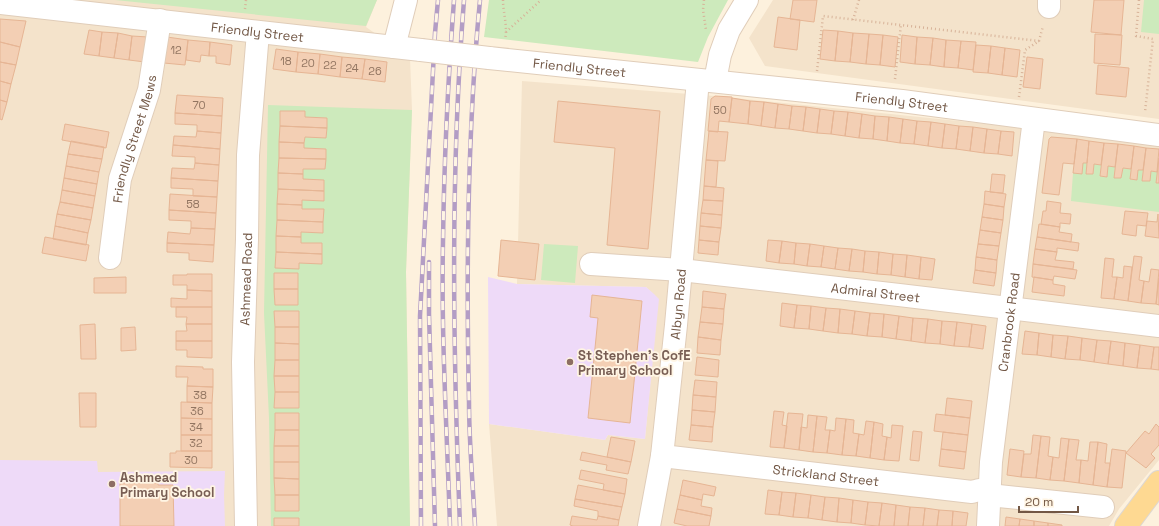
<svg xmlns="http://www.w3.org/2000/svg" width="1159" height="526" font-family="'Space Grotesk',sans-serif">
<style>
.residential{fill:#f4e3cb}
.education{fill:#eedaf8}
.green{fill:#cdeabc}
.building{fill:#f3cfb4;stroke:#e6b594}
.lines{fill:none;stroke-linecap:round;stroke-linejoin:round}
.minor-casing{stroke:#e0cdb9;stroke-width:24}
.major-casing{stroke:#ddd7d2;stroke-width:24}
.path{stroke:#d7b298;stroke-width:2.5;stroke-dasharray:1 3;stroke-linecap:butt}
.minor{stroke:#fff;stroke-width:22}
.major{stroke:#fed992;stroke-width:22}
.rail-casing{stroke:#b39dc5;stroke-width:4.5}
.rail{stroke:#fff5e4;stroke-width:3;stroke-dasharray:9;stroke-linecap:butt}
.minor-bridge-casing{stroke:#e0cdb9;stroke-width:24;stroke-linecap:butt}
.minor-bridge{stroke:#fff;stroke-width:22}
.education-dot{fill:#8d6e63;stroke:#fff5e4;stroke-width:1.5}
.labels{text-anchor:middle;stroke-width:3.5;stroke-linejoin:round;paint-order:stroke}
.number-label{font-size:11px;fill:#927561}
.street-label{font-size:13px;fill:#725745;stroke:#fff5e4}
.education-label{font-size:13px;font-weight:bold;fill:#785e54;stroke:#fff5e4;text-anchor:start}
</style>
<rect width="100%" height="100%" fill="#fdf1dd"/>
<path class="residential" d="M0 0H377L366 27 410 58 412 110 406 272 410 526H0Z
M773 0H1159V119L765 66 749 38Z
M522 81 715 96 1017 127 1159 144V460L1119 509 1109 526H497L489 424 605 440 608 435 645 439 658 300 646 287 517 284Z"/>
<path class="education" d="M488 277 517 284 646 287 654 294 659 299 645 439 608 435 605 440 489 424Z
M0 460 97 461 98 472 225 471 224 495 225 526H0Z"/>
<path class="green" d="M115 0H377L366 26Z
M489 0H728L708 37 698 62 484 37Z
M1144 0H1159V34L1141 32Z
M268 105 412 110 406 272 410 526H271L269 418 264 313Z
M1083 163H1087L1086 174H1093L1094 164 1101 165 1100 176 1107 177 1108 166 1115 167 1114 178H1121L1123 168 1131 169 1130 179 1137 180 1138 170H1143L1142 180 1149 181 1151 171 1157 172V183H1159V212L1071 201 1073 173Z
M544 244 578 246 575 283 541 280Z"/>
<path class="building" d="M793 0H817L814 22 790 19Z
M1094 0H1124L1121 35 1091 32Z
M778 17 800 20 797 50 774 47Z
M0 19 26 21 20 47 0 42Z
M89 30 102 32 99 56 84 54Z
M823 30 838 31 835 61 820 59Z
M838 31 853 33 850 62 835 61Z
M102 32 118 33 114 58 99 56Z
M118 33 132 36 129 60 114 58Z
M853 33 869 34 866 64 850 62Z
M869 34 883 35 880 65 866 64Z
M1095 34 1122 35 1120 65 1094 63Z
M883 35 898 37 895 67 880 65Z
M902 35 917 37 915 64 900 62Z
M132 36 148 37 145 62 129 60Z
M167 37 188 40 185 65 164 63Z
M917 37 933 38 930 65 915 64Z
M933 38 946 40 944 67 930 65Z
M188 40 210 42 209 56 201 55 200 62 186 60Z
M946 40 961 41 958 68 944 67Z
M961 41 976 42 973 70 958 68Z
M0 42 20 47 16 65 0 62Z
M210 42 232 45 230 65 216 63V56H209Z
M976 45 991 46 988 73 973 72Z
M991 46 1005 48 1002 75 988 73Z
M1005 48 1020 50 1017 77 1002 75Z
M276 49 298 52 296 72 273 69Z
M298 52 320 54 318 74 296 72Z
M320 54 342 57 340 77 318 74Z
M342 57 365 59 362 79 340 77Z
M1027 57 1043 59 1040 89 1023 87Z
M365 59 387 62 385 82 362 79Z
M0 62 16 65 11 84 0 81Z
M1098 65 1129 68 1126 97 1096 94Z
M0 81 11 84 7 102 0 100Z
M177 95 223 98 222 116 175 113Z
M715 96 732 97 729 122 719 121 718 132 708 131 711 99Z
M732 98 750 101 748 124 729 122Z
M0 100 7 102 2 120 0 119Z
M558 101 660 111 648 249 607 245 615 148 554 142Z
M750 101 764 102 761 126 748 124Z
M764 102 778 104 775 128 761 126Z
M778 104 792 106 789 129 775 128Z
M792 106 806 107 803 131 789 129Z
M806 107 820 109 817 133 803 131Z
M820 109 834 111 831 134 817 133Z
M280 111H305V117L327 118V128L280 126Z
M834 111 848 112 845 136 831 134Z
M848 112 862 114 859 138 845 136Z
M175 113 222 116 221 133 197 131V125L175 124Z
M862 114 875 116 873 139 859 138Z
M875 116 889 117 887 141 873 139Z
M889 117 903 119 900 143 887 141Z
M903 119 917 121 914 144 900 143Z
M917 121 931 122 928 146 914 144Z
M931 122 945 124 942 148 928 146Z
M65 124 109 132 106 148 62 140Z
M945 124 959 126 956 149 942 148Z
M280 126 327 128 326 138 305 137 304 143 279 142Z
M959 126 973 127 970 151 956 149Z
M973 127 987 129 984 153 970 151Z
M987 129 1001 131 998 154 984 153Z
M197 131 221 133 220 149 173 145 174 136 196 137Z
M709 131 728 132 725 161 706 160Z
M1001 131 1014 132 1012 156 998 154Z
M1051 137 1077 139 1074 164 1063 163 1059 195 1042 193 1049 139Z
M1077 139 1089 141 1087 163H1083L1082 174 1073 173Z
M71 141 104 147 102 159 68 154Z
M1089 141 1104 143 1101 165 1094 164 1093 174H1086Z
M279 142 304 143V148L326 149V159L279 158Z
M1104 143 1118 144 1115 167 1108 166 1107 177 1100 176Z
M1118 144 1134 146 1131 169 1123 168 1121 178H1114Z
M173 145 220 149 219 165 195 163V157L172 156Z
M1134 146 1146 148 1143 170H1138L1137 180 1130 179Z
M1146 148 1159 149 1157 172 1151 171 1150 181H1142Z
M68 154 102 159 99 172 66 166Z
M279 158 326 159 325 169H303V174L278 173Z
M1159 158V183H1156Z
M706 160 718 161 716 187 704 186Z
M195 163 219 165 218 181 171 178 172 168 194 169Z
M66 166 99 172 97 184 64 178Z
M278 173 303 174V179L324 180V191L278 189Z
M992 174 1005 175 1003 193 990 192Z
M64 178 97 184 95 196 62 190Z
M171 178 218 181 217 197 193 196V189L171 188Z
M704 186 724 188 723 201 703 200Z
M278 189 324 191V201L302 200V205L277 204Z
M62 190 95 196 93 208 60 202Z
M985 191 1006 194 1004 207 984 204Z
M170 194 217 197 216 213 169 210Z
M703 200 723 201 722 215 701 213Z
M1047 201 1061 203 1060 213 1071 214 1070 224 1060 223V227L1041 224 1043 211H1046Z
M60 202 93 208 91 220 57 214Z
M277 204 302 205V209H324L323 222 277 220Z
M984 204 1004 207 1003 220 982 217Z
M169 210 216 213 215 229 191 228V221L169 220Z
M1125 211 1148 213 1146 226 1137 225 1136 236 1122 234Z
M701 213 722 215 721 228 700 226Z
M57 214 91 220 88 233 55 226Z
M1158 214 1159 238 1145 236 1147 221 1157 222Z
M982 217 1003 220 1001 233 980 230Z
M277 220 323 222V233L301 232V237L276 236Z
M1039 224 1060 227 1059 232 1072 234 1071 242 1037 237Z
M55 226 88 233 86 245 53 239Z
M700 226 721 228 719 242 699 240Z
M191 228 215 229 214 245 167 243 168 232 190 234Z
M980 230 1001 233 999 246 978 244Z
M276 236 301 237V243H322V254L276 252Z
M45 237 89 245 86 261 42 253Z
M1037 237 1079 243 1078 251 1057 248V252L1035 249Z
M501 240 539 244 535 280 498 276Z
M699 240 719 242 718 255 698 253Z
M768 240 782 241 779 263 766 261Z
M782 241 796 243 794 264 779 263Z
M167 243 214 245 213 262 189 260V253L167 252Z
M796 243 810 244 807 266 794 264Z
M810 244 824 246 821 267 807 266Z
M978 244 999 246 997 260 976 257Z
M824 246 838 248 835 269 821 267Z
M838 248 852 249 849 271 835 269Z
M852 249 865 251 863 272 849 271Z
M1035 249 1057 252 1055 260 1074 262 1073 269 1033 264Z
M865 251 879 252 877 274 863 272Z
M276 252 322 254V264L299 263V269L275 268Z
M879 252 893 254 891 275 877 274Z
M893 254 907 255 905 277 891 275Z
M907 255 921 257 919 279 905 277Z
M1134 256 1142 257 1139 280 1144 281 1141 303 1128 301Z
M921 257 935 259 932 280 919 279Z
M976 257 997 260 996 273 975 270Z
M1105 258 1114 259 1112 277H1117L1114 299 1101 298Z
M1033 264 1077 270 1075 279 1054 276 1053 280 1032 277Z
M1124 266 1132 267 1128 301 1114 299 1117 277 1123 278Z
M1151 269 1159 270 1156 304 1141 303 1144 281 1149 282Z
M975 270 996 273 994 286 973 283Z
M274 273H298V289H274Z
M187 274H212V291L187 290V285H173V275H187Z
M126 277V293H94V278Z
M1034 277 1053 280V284L1065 286 1064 296 1032 292Z
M1159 278V305L1156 304Z
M274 289H298V305H275Z
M187 290 212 291V307H171V298L187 299Z
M703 291 726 294 724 309 702 307Z
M592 295 642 301 630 423 588 418 598 318 590 317Z
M782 303 797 305 794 328 780 326Z
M797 305 811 306 809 329 794 328Z
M811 306 826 308 823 331 809 329Z
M176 307H212V324H186L187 317H176Z
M702 307 724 309 723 324 700 322Z
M826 308 840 309 838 333 823 331Z
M840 309 855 311 852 334 838 333Z
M274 311H299V327H275Z
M855 311 870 313 867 336 852 334Z
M870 313 884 314 882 337 867 336Z
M884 314 899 316 896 339 882 337Z
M899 316 913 318 911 341 896 339Z
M913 318 928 319 925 343 911 341Z
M928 319 942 321 940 344 925 343Z
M942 321 957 322 954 346 940 344Z
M700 322 723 324 721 340 698 337Z
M957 322 972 324 969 347 954 346Z
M95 324 96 359H81L80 325Z
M186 324H212V341H176V331H187Z
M972 324 986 326 983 349 969 347Z
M135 327 136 350 121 351V328Z
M275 327H299V344L275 343Z
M1025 331 1039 333 1037 355 1022 354Z
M1039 333 1053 335 1051 357 1037 355Z
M1053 335 1068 336 1065 359 1051 357Z
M1068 336 1082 338 1080 360 1065 359Z
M698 337 721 340 720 355 697 353Z
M1082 338 1097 340 1094 362 1080 360Z
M1097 340 1111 341 1108 364 1094 362Z
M176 341H212V358L187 357V350H176Z
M1111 341 1125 343 1123 366 1108 364Z
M275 343 299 344V360H275Z
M1125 343 1140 345 1137 368 1123 366Z
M1140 345 1154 347 1151 369 1137 368Z
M1154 347H1159V370L1151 369Z
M697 357 719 360 718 377 695 375Z
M275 360H299V376H274Z
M176 366 203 367V369H213V387L187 386 188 377H176Z
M274 376H299V392H275Z
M695 380 717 382 716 397 693 395Z
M187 386 213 387 212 403 187 402Z
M275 392H299V408H274Z
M79 393H96V427H80Z
M693 395 716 397 715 412 692 410Z
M947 398 972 401 970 418 945 415Z
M181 402 212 403V419L181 418Z
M692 410 715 412 713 427 691 425Z
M774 411 784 412 782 425 787 426 784 448 770 447Z
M275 413H299V430H275Z
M788 413 803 414 799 450 784 448Z
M936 414 970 418 968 435 934 431Z
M808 415 817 416 813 452 799 450 801 427 807 428Z
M817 416 827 417 825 430H830L827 453 813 452Z
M181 418 212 419V435H181Z
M836 418 846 419 842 455 827 453 830 430 835 431Z
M846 419 854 420 853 433 859 434 856 456 842 455Z
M866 421 874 422 870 458 856 456 859 434 864 435Z
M874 422 883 424 882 436 887 437 884 460 870 458Z
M1156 424 1159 427V445L1151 454 1155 458 1146 468 1126 453 1145 431 1149 434Z
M691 425 713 427 712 442 689 440Z
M892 425 903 426 899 461 884 460 887 437 891 438Z
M275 430H299V446H274Z
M913 431 922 432 919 461 910 460Z
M943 432 968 435 966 452 941 449Z
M181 435H212V451H181Z
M1033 435 1041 436 1036 478 1021 477 1024 454H1031Z
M1041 436 1050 437 1048 456 1053 457 1050 480 1036 478Z
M611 437 635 441 631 462 607 457Z
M1061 438 1069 439 1064 481 1050 480 1053 457 1059 458Z
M1069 439 1079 440 1076 460H1081L1079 483 1064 481Z
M1090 442H1098L1093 485 1079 483 1081 460 1088 461Z
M1098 442 1107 444 1105 463H1110L1107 487 1093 485Z
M274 446H299V462H274Z
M941 449 966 452 964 469 939 466Z
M1010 449 1024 451 1021 477 1007 475Z
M1112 449 1126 451 1122 488 1107 487Z
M176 451H212V468L170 467V453H176Z
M582 452 631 462 628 474 606 470 607 465 580 460Z
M274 462H299V479L274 478Z
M581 470 627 479 625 494 603 490 604 484 579 479Z
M274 478 299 479V495H275Z
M683 480 716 487 714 496 703 494 702 500 680 495Z
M120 483H158V485H173L174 526H120Z
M578 485 625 494 622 507 575 499Z
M768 490 782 492 779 515 765 514Z
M782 492 796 493 793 517 779 515Z
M796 493 811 495 808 518 793 517Z
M275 495H299V511H275Z
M680 495 702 500 701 506 712 508 711 516 677 509Z
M811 495 825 497 822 520 808 518Z
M825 497 839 498 837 522 822 520Z
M839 498 853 500 851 523 837 522Z
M575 499 622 507 619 520 598 516V511L574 506Z
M853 500 868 502 865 525 851 523Z
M868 502 882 503 879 526 865 525Z
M882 503 896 505 894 526H879Z
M896 505 910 507 908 526H894Z
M910 507 925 508 923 526H908Z
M925 508 939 510 937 526H923Z
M677 509 711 516 709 526H687L674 523Z
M939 510 953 511 952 526H937Z
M953 511 968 513 966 526H952Z
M572 516 597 520 598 516 619 520 618 526H573L570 525Z
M1006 517 1020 519 1019 526H1005Z
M274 518H299V526H274Z
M1020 519 1034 521V526H1019Z
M1034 521 1048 523V526H1034Z
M1048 523 1062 525V526H1048Z"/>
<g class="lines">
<defs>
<g id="minor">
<path id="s1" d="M0 3 421 50"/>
<path d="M1049 7V0"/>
<path d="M394 47 406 0"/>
<path id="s2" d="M489 58 902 101 1159 135"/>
<path d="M715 81 720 55 729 30 747 0"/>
<path id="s3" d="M110 258 120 179 149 90 160 20"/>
<path id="s4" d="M591 264 681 270 899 295 1159 326"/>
<path id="s5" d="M662 456 972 492 979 490 990 491"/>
<path d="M989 495 1103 507"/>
<path id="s6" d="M246 526 243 362 247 239 248 155 258 32"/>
<path id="s7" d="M649 526 662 456 676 325 698 80"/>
<path id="s8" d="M988 526 991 462 1034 119"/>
</g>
<path id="major" d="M1126 526 1159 482"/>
</defs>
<use href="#minor" class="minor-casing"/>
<use href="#major" class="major-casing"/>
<path class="path" d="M503 0C503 13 508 27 505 39
M704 0 703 10 706 30
M1139 0 1136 36 1153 39 1145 112
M245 9 246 0
M853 20 859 0
M506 32 541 0
M817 71 823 16 1039 41
M895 79 901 24
M1019 97 1025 50 1039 41 1043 26"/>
<use href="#minor" class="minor"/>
<use href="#major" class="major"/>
<defs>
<path id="rail" d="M429 262V314L435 526
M421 526 420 316 435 33 438 0
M450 526C447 431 441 336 443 242 444 161 448 80 454 0
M460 526C453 351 450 175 464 0
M475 526C473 485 469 443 469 402 466 268 467 134 480 0"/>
</defs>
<use href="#rail" class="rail-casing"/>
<use href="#rail" class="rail"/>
<defs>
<path id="minor-bridge" d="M421 50 489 58"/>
</defs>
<use href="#minor-bridge" class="minor-bridge-casing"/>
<use href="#minor-bridge" class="minor-bridge"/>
</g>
<g class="education-dot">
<circle cx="570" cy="362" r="4"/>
<circle cx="112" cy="484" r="4"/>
</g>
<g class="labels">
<g class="number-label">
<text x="176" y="54">12</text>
<text x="286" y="65">18</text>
<text x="308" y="67">20</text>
<text x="330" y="69">22</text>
<text x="352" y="72">24</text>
<text x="375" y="75">26</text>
<text x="199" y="109">70</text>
<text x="720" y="114">50</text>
<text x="193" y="208">58</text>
<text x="200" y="399">38</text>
<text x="197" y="415">36</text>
<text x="196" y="431">34</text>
<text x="196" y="447">32</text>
<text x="191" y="464">30</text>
</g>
<g class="street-label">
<text dy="5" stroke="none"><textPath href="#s1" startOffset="259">Friendly Street</textPath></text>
<text dy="5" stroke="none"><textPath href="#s2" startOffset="91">Friendly Street</textPath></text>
<text dy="5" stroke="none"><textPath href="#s2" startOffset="415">Friendly Street</textPath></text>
<text dy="5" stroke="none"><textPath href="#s3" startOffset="122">Friendly Street Mews</textPath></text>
<text dy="5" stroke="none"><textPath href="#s6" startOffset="247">Ashmead Road</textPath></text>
<text dy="5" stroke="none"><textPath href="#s4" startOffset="286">Admiral Street</textPath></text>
<text dy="5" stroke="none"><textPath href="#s7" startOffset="224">Albyn Road</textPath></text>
<text dy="5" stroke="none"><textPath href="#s8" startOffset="205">Cranbrook Road</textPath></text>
<text dy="5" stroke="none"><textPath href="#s5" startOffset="165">Strickland Street</textPath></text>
</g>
<g class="education-label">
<text x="578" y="360">St Stephen's CofE<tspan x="578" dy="15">Primary School</tspan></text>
<text x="120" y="482">Ashmead<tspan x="120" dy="15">Primary School</tspan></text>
</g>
</g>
<path d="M1019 506v6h59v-6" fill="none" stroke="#725745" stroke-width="2"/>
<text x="1025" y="506" font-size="12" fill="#725745" stroke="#fff5e4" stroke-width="3" paint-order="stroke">20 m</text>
</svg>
